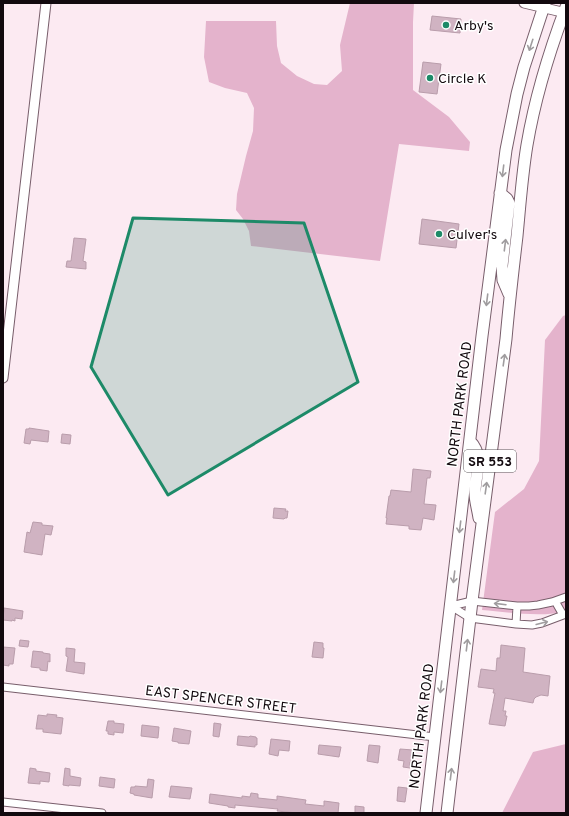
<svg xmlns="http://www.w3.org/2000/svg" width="569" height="816" font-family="Overpass,sans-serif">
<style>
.green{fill:#e4b3cc}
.building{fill:#d0b3c2;stroke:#b99dab}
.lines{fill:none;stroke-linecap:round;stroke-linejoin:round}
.minor-casing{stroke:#785e6b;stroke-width:9}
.tertiary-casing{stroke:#785e6b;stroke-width:11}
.primary-casing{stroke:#785e6b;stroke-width:13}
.minor{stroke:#fff;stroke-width:7}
.tertiary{stroke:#fff;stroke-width:9}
.primary{stroke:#fff;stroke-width:11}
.oneway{stroke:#a09d9f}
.marked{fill:#1d8a68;fill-opacity:0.2;stroke:#1d8a68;stroke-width:3;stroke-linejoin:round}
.poi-dot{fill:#1d8a68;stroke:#fff;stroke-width:1.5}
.labels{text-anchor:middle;stroke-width:3;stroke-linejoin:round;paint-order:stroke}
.shield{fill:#fff;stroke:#595356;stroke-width:1}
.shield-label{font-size:13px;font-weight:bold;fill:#12090e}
.poi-label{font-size:14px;fill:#12090e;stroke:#fff;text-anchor:start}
.street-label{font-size:14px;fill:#12090e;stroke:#fff}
</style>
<rect width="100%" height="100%" fill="#fceaf2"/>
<path class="green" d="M350 3H414L413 22V90L449 117 470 142 469 151 399 144 380 261 251 246 249 231 243 219 236 210 237 194 246 156 253 131 254 108 247 93 225 88 209 82 204 57 206 21H276L277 46 281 63 297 76 314 84 327 85 342 71 340 45Z
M566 315V611C543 618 506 612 482 610L495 512 524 489 539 461 545 340 563 316Z
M566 744V813H502L533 752Z"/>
<path class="building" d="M432 16 461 19 460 33 430 30Z
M423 62 441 64 437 94 419 92Z
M422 219 459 224 456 248 419 244Z
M74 238 86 239 83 261 86 262V269L66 267 67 261H71Z
M29 428 49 431 48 442 31 440 30 444 24 443 26 429H29Z
M62 434 71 435 70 444 61 443Z
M413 469 431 471 430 478H427L424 504 436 505 434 520 423 518 421 530 409 529V526L386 524 387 518H386L389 496H390L391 490 411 492Z
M274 508 286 509 285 511H288L287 518H285L284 519 273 518Z
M33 522 42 523V525L53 526 51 535 45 534 42 555 24 552 27 532 30 533Z
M4 608 23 611 22 619 15 618V621L12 620V621L3 620Z
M20 640 29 641 28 647 19 646Z
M314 642 323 643V648H324L323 658 312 657Z
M501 645 525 648 523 672 550 676 548 696 541 695 536 697 534 699 533 703 505 698 503 711H506L505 716H507L505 726 489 724 495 693H493L494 689 478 687 481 669 496 671 497 658H500Z
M3 647 15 648 13 664H9V666L3 665Z
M66 648 75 649 74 662 85 663 84 674 66 671 68 657 66 656Z
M33 651 43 652V653L50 654V662L48 661 47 671 40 670V668L31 667Z
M47 714 57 715 56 717 63 718 61 734 43 732V729H36L38 715 47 716Z
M108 721H114V723L124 724 123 733 114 732V735L108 734V731H106Z
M214 723 221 724 219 737 213 736Z
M142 725 159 727 158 738 141 736Z
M174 728 191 731 189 744 178 743V742L172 741Z
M238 736 249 737 250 736 256 737V738H257V745H255V747L237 745Z
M271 739 290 741 289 751 279 750 278 756 269 754Z
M319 745 341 747 339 757 318 754Z
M369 745 380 746 378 763 367 761Z
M400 749 413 750 412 762H410V768L403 767 404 761 398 760Z
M30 768 36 769V771L50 773 49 782 40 781V784L28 783Z
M65 768 70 769V776L81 778 80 786 69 785V786L63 785Z
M100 777 115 779 114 788 99 786Z
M148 779 154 780 152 798 134 795V794L130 793 131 787H135V786L147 787Z
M171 786 192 788 190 799 169 797Z
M398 787 407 788 405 802 397 801Z
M251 793 258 794V798L277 800V796L306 800 305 804 324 806V801L339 803 338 813H297L277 811 278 809 235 805V808L228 807V806L209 803 210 794 242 798V796L250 797Z
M355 806 364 807V813H355Z"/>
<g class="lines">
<defs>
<path id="minor" d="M555 601 563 615
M451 606 470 618 516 624 532 625 542 623 566 614
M451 606 472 601 517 606H529L538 605 552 602 566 597
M516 624 517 606
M3 687 435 737
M3 802 102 813"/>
<path id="tertiary" d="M524 3 566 13
M3 378 46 3"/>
<path id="primary" d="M500 193 507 199 509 203 502 266 503 280 509 294
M470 441C485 457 475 474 475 493 475 501 478 510 479 518
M426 813 482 336 506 150 517 94 524 67 545 3
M447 813 472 601 506 339C509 304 513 270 517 236 520 205 522 175 527 145 535 98 549 52 566 7"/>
</defs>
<use href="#minor" class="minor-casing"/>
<use href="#tertiary" class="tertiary-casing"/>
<use href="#primary" class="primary-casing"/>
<use href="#minor" class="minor"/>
<use href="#tertiary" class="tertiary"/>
<use href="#primary" class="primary"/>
</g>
<defs><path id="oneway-shaft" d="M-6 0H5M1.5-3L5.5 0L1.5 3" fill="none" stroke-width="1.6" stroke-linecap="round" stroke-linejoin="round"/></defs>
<g class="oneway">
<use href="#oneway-shaft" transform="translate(531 45) rotate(108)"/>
<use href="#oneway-shaft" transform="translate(503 171) rotate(97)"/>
<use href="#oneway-shaft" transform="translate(505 245) rotate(-83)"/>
<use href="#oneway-shaft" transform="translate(487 300) rotate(97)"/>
<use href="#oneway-shaft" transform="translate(504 360) rotate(-82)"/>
<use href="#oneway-shaft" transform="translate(486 488) rotate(-82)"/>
<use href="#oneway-shaft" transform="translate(460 527) rotate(97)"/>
<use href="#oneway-shaft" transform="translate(454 577) rotate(97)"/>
<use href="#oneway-shaft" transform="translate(500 604) rotate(-173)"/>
<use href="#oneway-shaft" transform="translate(542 623) rotate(-14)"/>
<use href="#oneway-shaft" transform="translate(467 645) rotate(-83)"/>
<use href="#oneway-shaft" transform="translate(441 687) rotate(97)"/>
<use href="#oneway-shaft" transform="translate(451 774) rotate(-83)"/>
</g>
<path class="marked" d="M133 218 304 223 358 382 168 495 91 367Z"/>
<g class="poi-dot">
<circle cx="446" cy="25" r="4"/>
<circle cx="430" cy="78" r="4"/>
<circle cx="439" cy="234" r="4"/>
</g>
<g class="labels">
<rect class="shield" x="464" y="450" width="52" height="22" rx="3"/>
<g class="shield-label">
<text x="490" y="466">SR 553</text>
</g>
<g class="poi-label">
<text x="454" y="30">Arby's</text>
<text x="438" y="83">Circle K</text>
<text x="447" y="239">Culver's</text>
</g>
<g class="street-label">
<text transform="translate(459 404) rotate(-83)" y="5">NORTH PARK ROAD</text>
<text transform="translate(221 699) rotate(7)" y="5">EAST SPENCER STREET</text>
<text transform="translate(421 726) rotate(-83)" y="5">NORTH PARK ROAD</text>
</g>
</g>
<rect width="569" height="816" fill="none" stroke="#12090e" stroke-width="8"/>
</svg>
